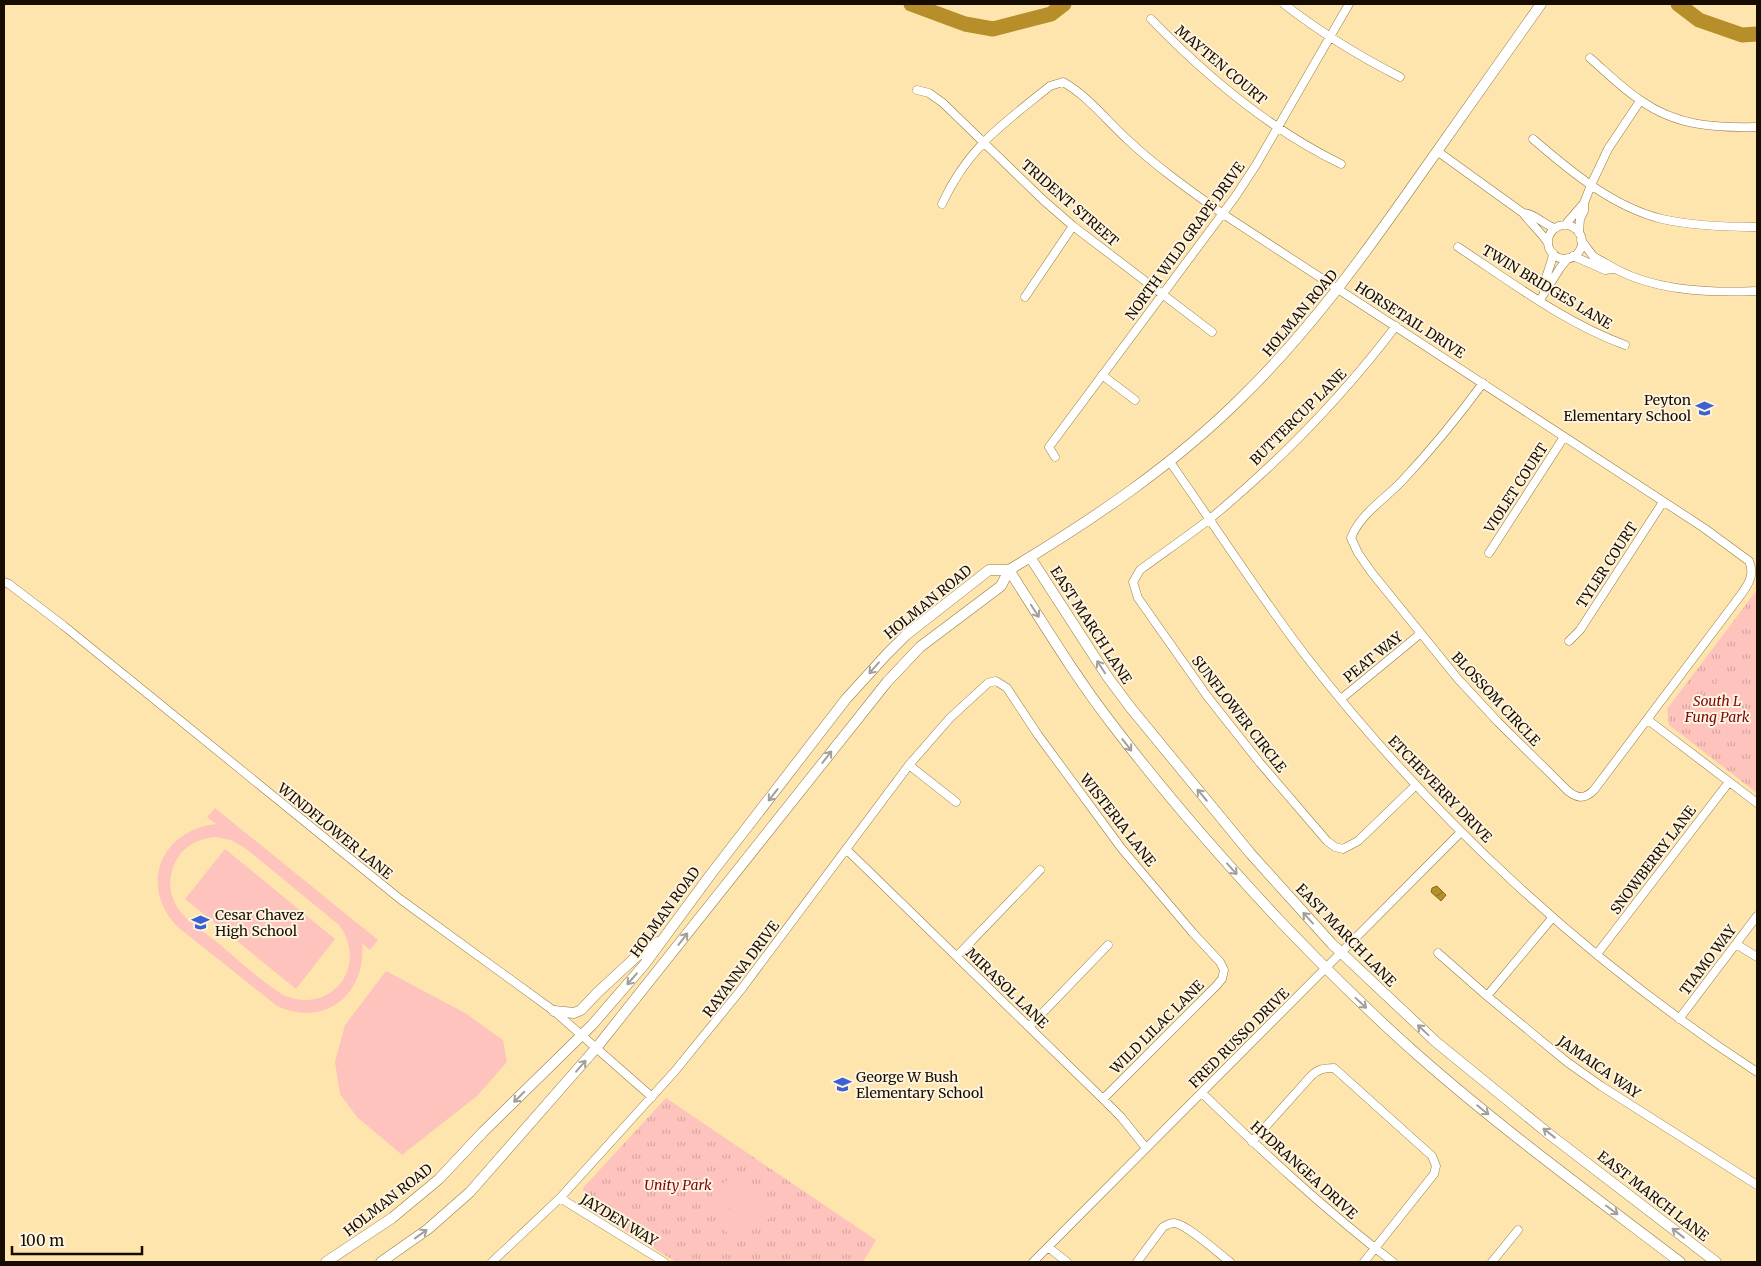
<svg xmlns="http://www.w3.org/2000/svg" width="1761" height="1266" font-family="Merriweather,serif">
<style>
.grass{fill:url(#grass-tufts)}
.pitch{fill:#fdc3bc;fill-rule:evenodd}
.water{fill:url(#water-waves);stroke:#87681d}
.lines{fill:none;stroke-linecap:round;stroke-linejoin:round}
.river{stroke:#b78f2a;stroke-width:15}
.street-casing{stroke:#927b47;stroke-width:9}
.secondary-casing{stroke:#927b47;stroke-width:11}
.street{stroke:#fff;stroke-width:8}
.secondary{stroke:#fff;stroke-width:10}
.oneway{stroke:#a29e99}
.labels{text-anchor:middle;stroke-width:4;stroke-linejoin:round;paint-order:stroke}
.street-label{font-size:14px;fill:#160d00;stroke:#fef4df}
.poi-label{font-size:14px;fill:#160d00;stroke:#fef4df;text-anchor:start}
.park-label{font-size:14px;font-style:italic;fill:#7d070f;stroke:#fef4df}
</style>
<defs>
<pattern id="grass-tufts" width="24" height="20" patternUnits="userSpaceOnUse" patternTransform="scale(1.25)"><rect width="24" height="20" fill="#fdc3bc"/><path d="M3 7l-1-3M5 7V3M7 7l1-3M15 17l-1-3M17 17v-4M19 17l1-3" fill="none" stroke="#d8a6a0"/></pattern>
<pattern id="water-waves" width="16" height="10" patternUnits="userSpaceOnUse" patternTransform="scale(1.25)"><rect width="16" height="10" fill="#b78f2a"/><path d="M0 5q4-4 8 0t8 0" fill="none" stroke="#947322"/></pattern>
</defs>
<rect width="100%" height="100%" fill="#fee5ae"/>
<path class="grass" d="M1757 590V793L1669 725 1667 709Z
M666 1098 876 1240 863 1262H676L586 1206 583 1188Z"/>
<path class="pitch" d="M1733 674 1741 694 1724 701 1716 681Z
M1735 706 1744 726 1727 733 1719 713Z
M215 808 378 940 370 950 362 943C367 994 325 1028 277 1006L179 928C138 888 159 831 216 824L207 817ZM215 837 231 840 245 848 339 925C370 967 330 1016 283 995 260 980 238 960 217 942 204 932 186 921 177 907 168 892 168 874 177 859 185 845 199 839 215 837Z
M225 849 335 939 296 989 185 899Z
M386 971 465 1013 503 1040 507 1062 477 1096 402 1155 357 1117 340 1094 335 1062 345 1025Z
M742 1172 755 1192 723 1212 710 1191Z
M760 1197 773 1216 732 1241 721 1223Z"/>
<path class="water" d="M1437 886 1446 895 1442 900 1441 901 1431 892 1432 888Z"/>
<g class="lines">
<path class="river" d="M911 4 965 24 993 29 1051 14 1064 4
M1678 4 1699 20 1742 35 1757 34"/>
<defs>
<path id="street" d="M1284 4C1321 33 1359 56 1400 77
M1151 19C1206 76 1269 129 1341 164
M1590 58C1606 72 1622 88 1640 100 1676 126 1715 128 1757 127
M917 90 929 93 943 103 1042 199 1073 226 1212 332
M1533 139C1570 171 1613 207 1662 219 1693 226 1726 227 1757 227
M1437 151 1523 213C1531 224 1541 232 1548 243
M942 204C968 147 1003 124 1050 86L1063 82C1088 96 1107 121 1129 141 1158 168 1191 191 1223 214L1704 528 1749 561C1757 578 1743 591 1734 604L1594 790C1585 799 1578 799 1568 791L1498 722 1458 679 1372 573 1358 553 1351 538C1360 514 1385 499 1402 481 1431 450 1458 417 1483 383
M1523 213C1534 213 1544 225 1555 228
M1565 225 1584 203
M1548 242a17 17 0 1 1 34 0a17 17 0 1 1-34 0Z
M1579 233 1580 219 1584 211V203L1591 185 1608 149 1640 101
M1581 240C1585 245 1589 251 1593 256 1597 259 1602 261 1607 264 1650 291 1707 293 1757 291
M1458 247C1511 282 1565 323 1625 345
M1573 256 1605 270 1614 269
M1544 292C1542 281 1552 266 1553 253
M1025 297 1073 226
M1540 300 1560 268 1568 258
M1396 326C1342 397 1280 461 1211 518 1188 536 1163 553 1140 570L1133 582 1138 598 1207 696 1260 763 1327 841 1335 847 1343 849 1358 841 1416 785
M1102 375 1135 400
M1055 457 1049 447 1235 197 1256 165 1349 4
M1170 462C1215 526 1257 592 1305 655 1430 816 1586 961 1757 1072
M1489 553 1564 437
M4 582 9 584 64 626 400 899 554 1011 652 1097
M1569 641 1580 630 1663 502
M1341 699 1420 634
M1648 720 1757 803
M909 765 956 802
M846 849 1103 1099 1121 1117 1146 1148
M1736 944 1757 957
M1438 953 1487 996 1567 1062 1601 1086 1757 1185
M1597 954 1729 782
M957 956 1040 870
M1487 996 1553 917
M1679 1019 1757 916
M1029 1027 1108 945
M1202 1093C1263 1152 1325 1210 1393 1262
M1252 1142 1311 1076C1318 1069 1324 1068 1334 1068L1432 1156 1436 1166 1434 1174 1364 1262
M560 1198 664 1262
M1048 1247 1067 1262
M492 1262 560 1198 675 1071 740 991 909 765 950 718 988 683 996 681 1007 688 1038 735 1122 849 1193 933 1220 962 1224 970 1222 979 1216 986 1103 1099
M1033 1262 1461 832
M1137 1262 1163 1227C1167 1225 1170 1223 1174 1223 1187 1224 1219 1254 1230 1262
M1492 1262 1518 1230"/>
<path id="secondary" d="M1030 557 1107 676 1130 707 1250 853 1332 944 1436 1042 1549 1134 1716 1262
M1009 570C1043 623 1076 678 1115 728 1166 795 1222 859 1280 921 1325 968 1371 1014 1420 1057 1503 1130 1592 1195 1680 1262
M554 1011 574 1013 581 1010 597 993 637 956 658 942
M326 1262 392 1218 439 1179 483 1132 592 1025 644 965 711 874 846 699 886 655 906 635 989 570H1009C1092 520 1174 465 1243 396 1310 330 1362 258 1416 181 1458 122 1499 63 1541 4
M381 1262 428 1229 470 1192 597 1047 887 682 920 647 1001 586 1009 570"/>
</defs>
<use href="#street" class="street-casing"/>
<use href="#secondary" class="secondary-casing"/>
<use href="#street" class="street"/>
<use href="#secondary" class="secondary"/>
</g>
<defs><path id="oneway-shaft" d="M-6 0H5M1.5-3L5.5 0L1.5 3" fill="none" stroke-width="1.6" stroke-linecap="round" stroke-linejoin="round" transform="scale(1.25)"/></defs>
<g class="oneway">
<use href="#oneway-shaft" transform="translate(1035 611) rotate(57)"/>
<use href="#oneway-shaft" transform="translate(1101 667) rotate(-123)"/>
<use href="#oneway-shaft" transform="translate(874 668) rotate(131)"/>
<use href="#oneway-shaft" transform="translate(1127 745) rotate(52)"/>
<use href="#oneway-shaft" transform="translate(827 757) rotate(-52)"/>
<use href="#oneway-shaft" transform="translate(773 795) rotate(128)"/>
<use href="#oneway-shaft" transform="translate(1202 795) rotate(-130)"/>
<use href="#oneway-shaft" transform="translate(1232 869) rotate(48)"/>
<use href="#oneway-shaft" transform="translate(1308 918) rotate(-132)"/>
<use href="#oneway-shaft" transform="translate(683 939) rotate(-52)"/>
<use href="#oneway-shaft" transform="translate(632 979) rotate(131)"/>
<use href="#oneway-shaft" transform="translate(1361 1003) rotate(43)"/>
<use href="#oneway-shaft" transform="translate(1423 1030) rotate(-137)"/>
<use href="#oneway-shaft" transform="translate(581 1066) rotate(-49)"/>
<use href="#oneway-shaft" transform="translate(519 1097) rotate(135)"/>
<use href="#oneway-shaft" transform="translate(1483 1110) rotate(39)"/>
<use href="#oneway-shaft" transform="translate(1549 1133) rotate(-142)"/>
<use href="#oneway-shaft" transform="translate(1612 1210) rotate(37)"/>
<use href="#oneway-shaft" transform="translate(1678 1233) rotate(-142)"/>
<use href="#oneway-shaft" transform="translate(421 1234) rotate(-36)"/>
</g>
<defs>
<symbol id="school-bare" viewBox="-9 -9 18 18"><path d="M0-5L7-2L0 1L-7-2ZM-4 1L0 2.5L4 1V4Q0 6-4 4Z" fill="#3b61d2" stroke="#fef4df" stroke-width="2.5" paint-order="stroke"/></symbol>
</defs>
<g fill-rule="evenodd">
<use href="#school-bare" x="1692" y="396" width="25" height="25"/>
<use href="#school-bare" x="188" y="910" width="25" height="25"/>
<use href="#school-bare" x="830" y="1072" width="25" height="25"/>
</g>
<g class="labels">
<g class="street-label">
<text transform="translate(1221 65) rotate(40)" y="5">MAYTEN COURT</text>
<text transform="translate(1070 203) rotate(41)" y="5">TRIDENT STREET</text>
<text transform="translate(1185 241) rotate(-54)" y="5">NORTH WILD GRAPE DRIVE</text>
<text transform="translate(1547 287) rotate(31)" y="5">TWIN BRIDGES LANE</text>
<text transform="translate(1300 313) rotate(-50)" y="5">HOLMAN ROAD</text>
<text transform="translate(1410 320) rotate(33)" y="5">HORSETAIL DRIVE</text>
<text transform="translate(1298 417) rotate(-45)" y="5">BUTTERCUP LANE</text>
<text transform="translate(1516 488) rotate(-57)" y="5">VIOLET COURT</text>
<text transform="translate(1607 565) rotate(-57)" y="5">TYLER COURT</text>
<text transform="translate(928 602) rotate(-39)" y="5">HOLMAN ROAD</text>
<text transform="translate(1091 625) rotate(57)" y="5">EAST MARCH LANE</text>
<text transform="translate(1373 657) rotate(-39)" y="5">PEAT WAY</text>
<text transform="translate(1496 699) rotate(47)" y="5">BLOSSOM CIRCLE</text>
<text transform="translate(1239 714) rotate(52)" y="5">SUNFLOWER CIRCLE</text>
<text transform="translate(1440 789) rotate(46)" y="5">ETCHEVERRY DRIVE</text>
<text transform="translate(1118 820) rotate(52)" y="5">WISTERIA LANE</text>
<text transform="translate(335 831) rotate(39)" y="5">WINDFLOWER LANE</text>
<text transform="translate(1653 860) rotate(-53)" y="5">SNOWBERRY LANE</text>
<text transform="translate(665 912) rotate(-54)" y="5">HOLMAN ROAD</text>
<text transform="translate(1346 935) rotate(46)" y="5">EAST MARCH LANE</text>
<text transform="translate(1708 960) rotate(-53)" y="5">TIAMO WAY</text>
<text transform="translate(741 969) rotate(-53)" y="5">RAYANNA DRIVE</text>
<text transform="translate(1007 988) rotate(44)" y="5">MIRASOL LANE</text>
<text transform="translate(1157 1027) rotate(-45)" y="5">WILD LILAC LANE</text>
<text transform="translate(1239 1038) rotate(-45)" y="5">FRED RUSSO DRIVE</text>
<text transform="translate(1599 1067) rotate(35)" y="5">JAMAICA WAY</text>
<text transform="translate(1304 1170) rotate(42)" y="5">HYDRANGEA DRIVE</text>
<text transform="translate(1653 1196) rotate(38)" y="5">EAST MARCH LANE</text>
<text transform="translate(388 1200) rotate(-38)" y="5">HOLMAN ROAD</text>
<text transform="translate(619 1220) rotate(31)" y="5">JAYDEN WAY</text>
</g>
<g class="poi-label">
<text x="1691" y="405" text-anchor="end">Peyton<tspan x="1691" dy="16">Elementary School</tspan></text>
<text x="215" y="920">Cesar Chavez<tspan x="215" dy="16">High School</tspan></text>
<text x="856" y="1082">George W Bush<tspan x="856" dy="16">Elementary School</tspan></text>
</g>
<g class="park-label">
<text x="1717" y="706">South L<tspan x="1717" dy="16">Fung Park</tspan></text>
<text x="678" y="1190">Unity Park</text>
</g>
</g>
<rect width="1761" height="1266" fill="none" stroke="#160d00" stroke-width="10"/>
<path d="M12 1246v8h130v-8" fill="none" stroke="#160d00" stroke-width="2.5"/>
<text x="20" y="1246" font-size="15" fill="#160d00" stroke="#fef4df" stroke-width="4" paint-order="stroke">100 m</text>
</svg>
